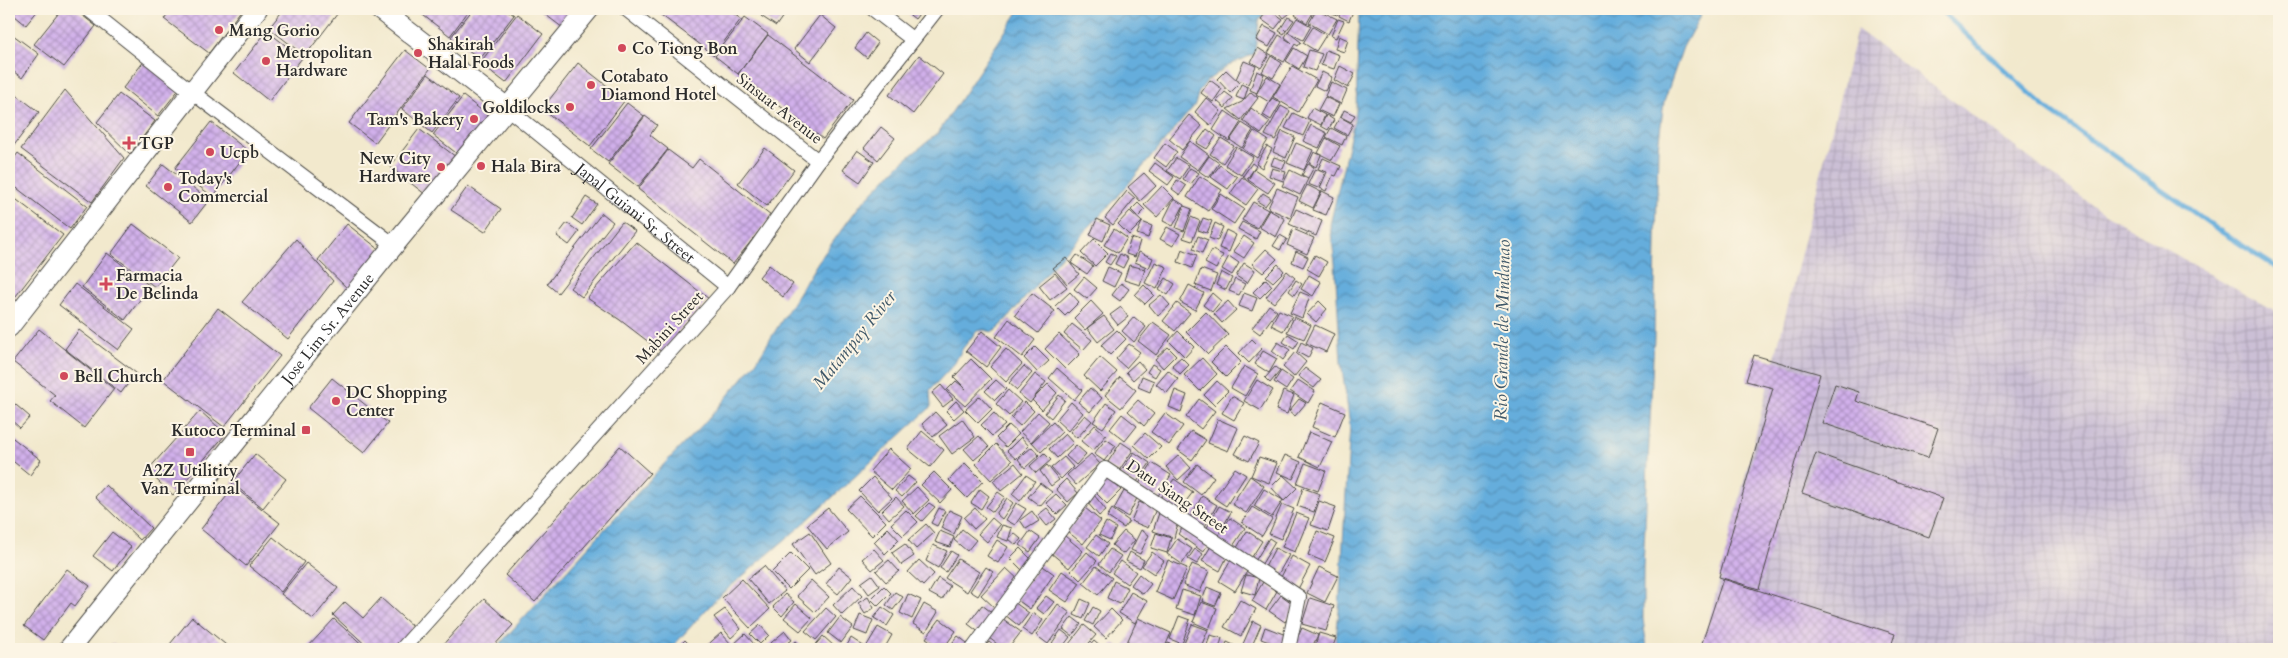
<svg xmlns="http://www.w3.org/2000/svg" width="2288" height="658" font-family="Cardo,serif">
<style>
.industrial{fill:url(#industrial-grid)}
.water{fill:url(#water-waves);stroke:#486c84}
.lines{fill:none;stroke-linecap:round;stroke-linejoin:round}
.stream{stroke:#65addc;stroke-width:5}
.building{fill:url(#building-cross-hatch)}
.street-casing{stroke:#494843;stroke-width:16}
.secondary-casing{stroke:#494843;stroke-width:22}
.street{stroke:#fff;stroke-width:14}
.secondary{stroke:#fff;stroke-width:20}
.poi-dot{fill:#d1495b;stroke:#fcf5e5;stroke-width:2}
.labels{text-anchor:middle;stroke-width:4;stroke-linejoin:round;paint-order:stroke}
.poi-label{font-size:16px;font-weight:bold;fill:#2b2b2b;stroke:#fcf5e5;text-anchor:start}
.street-label{font-size:16px;fill:#2b2b2b;stroke:#fcf5e5}
.water-label{font-size:18px;font-style:italic;fill:#3f5869;stroke:#fcf5e5}
</style>
<defs>
<pattern id="industrial-grid" width="8" height="8" patternUnits="userSpaceOnUse" patternTransform="scale(1.25)"><rect width="8" height="8" fill="#cbbfd5"/><path d="M0 4h8M4 0v8" fill="none" stroke="#aea4b7"/></pattern>
<pattern id="water-waves" width="16" height="10" patternUnits="userSpaceOnUse" patternTransform="scale(1.25)"><rect width="16" height="10" fill="#65addc"/><path d="M0 5q4-4 8 0t8 0" fill="none" stroke="#538db3"/></pattern>
<pattern id="building-cross-hatch" width="8" height="8" patternUnits="userSpaceOnUse" patternTransform="scale(1.25)"><rect width="8" height="8" fill="#d1b0eb"/><path d="M0 0l8 8M0 8l8-8" fill="none" stroke="#aa8fbf"/></pattern>
</defs>
<rect width="100%" height="100%" fill="#fcf5e5"/>
<filter id="ink" filterUnits="userSpaceOnUse"><feTurbulence type="fractalNoise" baseFrequency=".02" numOctaves="2"/><feDisplacementMap in="SourceGraphic" scale="10" xChannelSelector="R" yChannelSelector="G"/><feConvolveMatrix kernelMatrix="1 2 1 2 8 2 1 2 1" color-interpolation-filters="sRGB"/></filter>
<filter id="wash" filterUnits="userSpaceOnUse"><feTurbulence type="fractalNoise" baseFrequency=".0096" numOctaves="4" result="noise"/><feDisplacementMap in="SourceGraphic" scale="20" xChannelSelector="R" yChannelSelector="G"/><feGaussianBlur stdDeviation="1.12" result="paint"/><feColorMatrix in="noise" values="0 0 0 0 0 0 0 0 0 0 0 0 0 0 0 0 0 1.4 0 .05"/><feComposite in="paint" operator="in"/></filter>
<g filter="url(#wash)">
<rect width="100%" height="100%" fill="#f2e9cd"/>
<path class="industrial" d="M1857 29 2100 211 2279 314V649H1702Z"/>
<path class="water" d="M1020 9H1266L1259 21 1255 50 1252 55 1231 64 1208 80 1199 91 1195 105 1115 200 1063 254 998 329 993 332 983 330 977 331 963 348 954 364 930 390 931 407 801 526 716 599 673 646 668 649H495L664 464 711 416 756 362 818 262 860 205 900 164 938 133Z
M1359 9H1704L1683 47 1664 102 1658 147 1654 337 1643 568V619L1647 649H1335L1339 610 1350 425 1341 362 1335 263 1330 225 1356 111Z"/>
<g class="lines">
<path class="stream" d="M1939 9 2046 108 2223 233 2279 269"/>
</g>
<g id="blocks">
<path class="building" d="M9 9H39L26 25 9 11Z
M62 9H74L96 26 64 67 34 44Z
M171 9H242L209 53 164 19Z
M284 9H341L305 56 269 28Z
M415 9H470L450 36Z
M473 9H506L514 15 480 59 451 37Z
M538 9H577L563 28Z
M653 9H727L741 19 714 55Z
M766 9H788L776 26 761 16Z
M902 9H923L915 19Z
M1269 9 1283 19 1275 29 1261 19Z
M1277 9H1295L1284 18Z
M1299 9H1315L1307 23 1295 15Z
M1317 9 1337 19 1328 34 1309 23Z
M1323 9H1340L1337 15Z
M1342 9H1354L1349 21 1339 16Z
M517 14 543 34 506 83 480 63Z
M820 15 836 28 810 62 794 49Z
M745 17 768 34 738 74 715 56Z
M1288 17 1294 20 1286 31 1284 29 1286 31 1284 34 1279 31Z
M1297 18 1311 26 1303 40 1288 32Z
M1338 19 1344 21 1336 38 1331 36Z
M1264 26 1277 33 1269 47 1256 40Z
M1313 27 1326 35 1316 51 1303 43Z
M267 31 302 58 269 101 234 73Z
M9 32 39 54 22 78 9 68Z
M1288 32 1301 42 1298 46 1295 44 1284 62 1268 53 1279 35 1292 43 1285 37Z
M866 33 878 43 867 58 855 48Z
M768 35 853 100 823 139 738 74Z
M1339 36 1348 40 1344 52 1335 49Z
M1258 48 1269 55 1261 68 1251 62Z
M1294 48 1307 56 1299 69 1286 61Z
M405 50 430 69 375 143 349 123Z
M1309 50 1322 54 1315 71 1303 67Z
M1326 50 1339 55 1334 69 1321 65Z
M919 55 943 74 913 114 889 95Z
M1271 56 1282 63 1273 78 1262 72Z
M145 60 180 88 158 116 123 88Z
M1244 61 1256 66 1248 84 1236 79Z
M578 63 625 100 590 146 542 109Z
M1292 66 1317 80 1298 112 1273 97Z
M1340 66 1355 74 1348 88 1334 80Z
M1226 70 1240 83 1230 93 1217 79Z
M1257 71 1264 74 1257 93 1250 90Z
M1322 72 1332 77 1325 91 1315 86Z
M428 74 459 98 432 133 402 109Z
M1267 76 1280 84 1269 102 1256 94Z
M1210 80 1222 89 1213 102 1201 93Z
M1331 82 1347 90 1341 104 1325 96Z
M1241 84 1248 87 1244 100 1236 97Z
M9 89 39 112 9 152Z
M65 90 124 158 92 202 21 149Z
M1225 92 1233 98 1225 108 1217 101Z
M1251 92 1258 98 1241 120 1227 109 1242 102Z
M119 94 155 121 130 154 97 122Z
M463 96 490 117 460 156 433 135Z
M1325 97 1339 104 1333 117 1318 110Z
M1206 98 1221 111 1210 125 1195 112Z
M1272 98 1281 103 1271 120 1263 115Z
M627 103 644 116 608 162 591 149Z
M1281 106 1290 111 1275 140 1265 135Z
M1251 108 1270 122 1261 134 1243 121Z
M1312 108 1325 115 1321 125 1307 118Z
M1344 110 1355 115 1351 122 1341 117Z
M1225 111 1241 122 1229 141 1213 130Z
M1293 113 1310 121 1303 136 1285 128Z
M1189 115 1202 126 1182 150 1169 139Z
M1326 115 1334 120 1328 130 1321 126Z
M645 116 657 125 650 135 668 149 638 187 608 164Z
M1340 117 1353 124 1347 135 1334 128Z
M211 122 248 151 213 197 175 168Z
M1242 123 1253 130 1242 148 1230 140Z
M1311 125 1327 133 1319 148 1303 141Z
M881 127 895 138 878 160 864 148Z
M1331 128 1346 136 1342 145 1326 137Z
M419 129 460 160 430 198 390 167Z
M1207 129 1216 136 1207 149 1197 143Z
M1254 131 1268 140 1257 158 1243 149Z
M1282 131 1295 137 1286 158 1273 152Z
M1221 138 1234 146 1223 163 1210 154Z
M1326 138 1340 146 1332 160 1318 153Z
M1190 141 1209 155 1198 170 1179 157Z
M1165 143 1177 152 1166 167 1154 158Z
M1296 143 1313 150 1304 170 1287 163Z
M1267 146 1272 149 1262 168 1256 164Z
M1236 147 1253 157 1241 175 1225 165Z
M765 148 794 170 767 206 738 183Z
M668 150 692 168 699 159 771 216 733 264 638 189Z
M857 150 874 162 860 182 843 170Z
M1314 152 1321 155 1316 167 1309 163Z
M18 153 87 206 70 229 9 182V165Z
M1209 156 1219 163 1209 178 1199 171Z
M1274 157 1286 161 1283 169 1271 165Z
M1176 158 1189 166 1180 179 1167 171Z
M1323 158 1341 166 1336 176 1333 175 1326 191 1320 188 1327 172 1318 169Z
M1155 163 1174 177 1168 185 1149 171Z
M1252 163 1256 166 1247 179 1243 176Z
M163 164 209 200 192 222 146 186Z
M1308 164 1314 167 1308 178 1302 175Z
M1220 165 1237 177 1228 189 1211 177Z
M1190 168 1199 173 1191 184 1183 179Z
M1272 168 1286 172 1283 181 1269 176Z
M1254 169 1275 183 1268 193 1248 180Z
M1315 169 1325 173 1318 188 1308 184Z
M1290 170 1308 179 1300 195 1282 186Z
M1144 173 1156 186 1140 201 1128 187Z
M1200 176 1222 190 1208 211 1187 197Z
M1242 177 1258 189 1246 205 1230 194Z
M1177 180 1186 186 1180 195 1172 189Z
M1307 185 1321 192 1313 208 1299 201Z
M468 186 501 209 485 232 451 210Z
M1162 186 1174 198 1157 217 1144 205Z
M1277 188 1298 197 1290 218 1268 208Z
M1127 191 1135 198 1113 225 1105 218Z
M1322 191 1334 197 1326 215 1313 210Z
M1263 193 1271 198 1265 206 1257 201Z
M9 194 63 235 9 305Z
M1221 194 1244 209 1234 224 1211 209Z
M586 197 597 204 582 225 572 218Z
M1174 199 1184 205 1173 226 1163 221Z
M1253 202 1268 210 1257 228 1242 220Z
M1138 203 1145 210 1138 217 1131 210Z
M1184 206 1192 209 1184 231 1176 228Z
M1296 209 1322 221 1316 236 1289 224Z
M1269 210 1285 219 1276 237 1259 227Z
M1130 211 1142 222 1129 235 1118 224Z
M602 213 613 222 558 293 547 284Z
M1191 217 1200 221 1192 241 1183 238Z
M1203 218 1212 221 1207 233 1198 230Z
M1097 219 1110 225 1103 241 1090 235Z
M622 222 635 231 582 297 570 288Z
M1142 222 1152 226 1148 238 1137 234Z
M1242 222 1260 231 1256 239 1238 229Z
M567 223 579 232 569 245 557 236Z
M1215 223 1223 227 1217 241 1209 238Z
M133 224 178 258 155 287 111 254Z
M347 224 380 250 349 290 318 260Z
M1167 227 1180 234 1173 246 1160 239Z
M1114 229 1127 238 1118 253 1104 245Z
M1293 229 1314 238 1307 254 1287 245Z
M1226 230 1236 235 1229 252 1219 248Z
M1280 235 1287 239 1280 250 1273 246Z
M1198 236 1208 240 1202 253 1193 249Z
M1244 236 1254 243 1244 258 1233 251Z
M1131 238 1140 241 1135 257 1126 254Z
M296 239 333 281 288 339 242 302Z
M1094 239 1108 253 1095 266 1081 253Z
M636 242 709 299 676 333 678 334 663 353 620 320 587 298Z
M1182 249 1197 255 1192 268 1178 262Z
M1266 249 1277 259 1263 273 1252 264Z
M1212 250 1223 255 1216 269 1205 263Z
M1296 251 1308 257 1303 267 1292 262Z
M1139 252 1153 258 1149 268 1135 262Z
M107 253 150 286 125 320 82 287Z
M1111 253 1116 256 1110 265 1105 262Z
M1120 254 1128 258 1123 268 1115 264Z
M1077 255 1093 266 1087 274 1071 263Z
M1315 255 1327 262 1319 276 1307 269Z
M1229 256 1239 263 1232 275 1222 269Z
M1066 258 1079 274 1067 284 1053 268Z
M1155 262 1167 267 1157 289 1145 283Z
M1244 263 1255 270 1247 283 1236 276Z
M1278 264 1284 271 1273 282 1266 276Z
M769 265 793 284 783 297 759 277Z
M1129 265 1145 269 1140 285 1124 280Z
M1108 267 1121 273 1114 287 1102 281Z
M1201 269 1217 275 1211 291 1195 285Z
M1287 271 1295 278 1274 303 1266 297Z
M1221 272 1232 278 1226 290 1216 285Z
M1055 273 1067 287 1050 300 1039 286Z
M1309 275 1321 282 1313 296 1301 289Z
M1084 277 1097 288 1087 299 1074 289Z
M1166 278 1175 284 1168 295 1159 289Z
M1235 279 1245 284 1239 295 1229 291Z
M1266 279 1272 286 1260 298 1253 292Z
M1296 280 1302 284 1294 295 1289 291Z
M1121 283 1129 289 1120 301 1112 295Z
M75 284 134 329 118 350 59 305Z
M1144 285 1154 295 1145 304 1135 295Z
M1189 285 1204 293 1195 310 1180 302Z
M1070 292 1079 302 1065 316 1055 306Z
M1300 292 1310 296 1302 318 1290 313Z
M1032 293 1055 311 1038 333 1015 315Z
M1212 293 1221 301 1212 312 1203 305Z
M1244 293 1257 298 1252 311 1239 306Z
M1161 295 1170 305 1158 316 1149 305Z
M1091 301 1103 314 1085 330 1074 318Z
M1228 301 1236 310 1222 323 1214 314Z
M1319 301 1327 309 1316 322 1307 314Z
M1177 303 1190 313 1175 331 1163 321Z
M1269 305 1277 311 1260 334 1252 328Z
M1121 307 1128 317 1118 325 1110 315Z
M218 308 280 356 224 427 163 380Z
M1279 310 1292 316 1283 331 1271 325Z
M1206 312 1228 335 1208 354 1186 332Z
M1104 316 1114 329 1098 342 1087 328Z
M1134 317 1146 327 1134 342 1122 331Z
M1294 317 1311 325 1304 339 1287 332Z
M1009 319 1035 340 1022 357 996 337Z
M1153 322 1171 335 1156 355 1138 341Z
M1072 324 1092 340 1083 350 1064 334Z
M1315 325 1334 334 1326 352 1306 343Z
M39 329 114 389 84 428 50 401 55 395 13 362Z
M79 330 136 373 121 393 65 349Z
M1117 330 1126 339 1110 355 1101 345Z
M982 331 1001 347 986 367 966 351Z
M1178 331 1194 347 1185 357 1169 341Z
M1059 334 1080 354 1065 369 1045 349Z
M1288 334 1299 341 1294 349 1283 342Z
M1252 339 1262 349 1249 363 1239 353Z
M1278 342 1290 350 1283 360 1272 351Z
M1301 342 1313 348 1308 358 1297 352Z
M1129 344 1140 352 1126 368 1116 359Z
M1035 347 1049 361 1037 372 1024 358Z
M1168 347 1176 355 1163 368 1155 359Z
M1226 347 1241 362 1226 377 1211 362Z
M1006 349 1022 364 1006 382 990 367Z
M1263 351 1277 359 1269 373 1255 364Z
M1295 352 1306 362 1294 377 1283 367Z
M1754 355 1820 374 1759 589 1719 577 1773 388 1746 381Z
M1100 357 1117 372 1100 391 1084 376Z
M1181 357 1189 365 1180 374 1172 365Z
M1202 358 1217 374 1200 391 1184 375Z
M971 359 991 379 965 406 947 390 956 381 966 389 954 377Z
M1138 361 1145 369 1133 380 1126 372Z
M1152 364 1160 369 1155 377 1147 372Z
M1024 366 1032 373 1017 390 1009 383Z
M1244 366 1258 374 1245 396 1231 388Z
M1275 367 1280 371 1270 383 1265 378Z
M1057 368 1082 390 1074 400 1049 378Z
M1305 368 1321 380 1314 388 1298 376Z
M1168 370 1178 379 1167 393 1156 384Z
M1281 371 1293 379 1286 390 1274 382Z
M1035 374 1046 382 1030 403 1019 394Z
M1142 376 1154 381 1150 392 1138 387Z
M1120 377 1136 390 1121 408 1105 395Z
M332 378 388 423 364 453 308 408Z
M996 380 1006 389 995 400 985 391Z
M1257 380 1273 390 1260 410 1244 401Z
M1298 380 1315 391 1308 403 1290 391Z
M1217 381 1228 391 1214 405 1204 395Z
M1048 384 1057 393 1042 410 1032 400Z
M1835 384 1859 392 1856 401 1938 428 1928 458 1822 423Z
M941 385 953 399 943 407 932 393Z
M1090 388 1102 398 1090 412 1078 402Z
M1008 390 1021 402 1009 416 996 404Z
M1175 390 1187 395 1181 412 1169 407Z
M1283 391 1294 395 1287 414 1276 410Z
M1059 395 1065 400 1051 418 1045 413Z
M980 396 992 409 978 423 965 410Z
M1232 396 1244 403 1234 420 1222 413Z
M9 399 30 417 20 428 9 418Z
M1199 399 1215 411 1201 429 1186 417Z
M1299 399 1306 403 1295 416 1289 411Z
M1138 400 1154 414 1144 426 1128 411Z
M956 401 964 410 954 419 946 411Z
M1025 402 1034 411 1020 426 1011 418Z
M1071 402 1083 413 1068 431 1056 420Z
M1322 402 1345 412 1335 437 1312 427Z
M1106 403 1116 410 1103 428 1093 422Z
M200 411 226 434 173 495 147 471Z
M935 412 947 425 933 437 922 424Z
M1038 412 1049 422 1031 442 1020 432Z
M994 413 1005 425 992 436 981 425Z
M1165 413 1183 426 1169 445 1151 432Z
M1122 414 1137 426 1125 441 1110 429Z
M1085 415 1092 421 1077 438 1070 432Z
M962 419 975 437 952 454 939 436Z
M1218 419 1238 428 1228 451 1208 443Z
M1053 422 1062 432 1041 452 1032 442Z
M1009 425 1019 434 1006 447 996 438Z
M1095 425 1106 435 1093 451 1081 441Z
M922 431 944 450 930 467 908 449Z
M1191 431 1206 440 1192 460 1178 450Z
M1309 432 1332 442 1320 467 1299 457Z
M1145 433 1161 447 1149 459 1134 445Z
M1065 434 1073 443 1057 458 1049 449Z
M9 435 41 460 30 475 9 458Z
M979 436 989 447 974 460 964 449Z
M1245 436 1259 443 1249 461 1235 454Z
M1021 437 1029 446 1016 459 1007 451Z
M1106 439 1116 446 1104 461 1094 454Z
M1121 442 1133 450 1118 472 1106 465Z
M996 444 1012 461 991 480 976 464Z
M1076 445 1086 454 1076 465 1066 456Z
M620 446 650 473 535 602 505 575Z
M1032 447 1039 455 1025 468 1018 459Z
M889 449 911 469 892 490 870 471Z
M1134 452 1150 463 1135 485 1119 474Z
M1044 453 1051 460 1036 473 1030 466Z
M1816 453 1943 498 1929 537 1802 493Z
M255 454 286 479 263 508 232 483Z
M1091 454 1100 464 1076 485 1067 475Z
M1179 455 1191 468 1178 480 1166 467Z
M1285 455 1301 462 1293 479 1277 472Z
M1064 457 1073 467 1061 479 1051 468Z
M1259 457 1277 463 1269 483 1251 476Z
M965 463 983 481 967 498 949 480Z
M1015 463 1023 473 1001 491 993 481Z
M1152 463 1171 475 1156 499 1137 487Z
M1305 463 1326 471 1318 491 1297 483Z
M1197 464 1214 477 1201 495 1184 482Z
M1047 465 1059 480 1051 486 1040 471Z
M1235 468 1246 475 1226 506 1214 498Z
M934 472 952 490 940 503 921 485Z
M1026 475 1035 481 1020 501 1012 494Z
M1283 475 1297 488 1284 501 1271 487Z
M908 476 916 482 902 497 895 491Z
M1250 476 1264 486 1246 513 1232 504Z
M873 477 892 498 878 511 859 491Z
M1107 477 1121 490 1107 504 1094 491Z
M1066 479 1078 493 1068 502 1056 489Z
M1174 479 1193 492 1177 513 1159 500Z
M1040 483 1052 492 1040 506 1028 497Z
M106 485 151 528 140 540 95 497Z
M234 487 280 523 246 566 201 529Z
M917 487 929 500 914 514 902 501Z
M1303 488 1320 494 1314 512 1297 506Z
M980 489 989 496 981 509 971 503Z
M1264 489 1283 500 1272 517 1254 506Z
M1124 491 1137 498 1128 517 1114 509Z
M998 492 1005 497 993 512 986 507Z
M1056 494 1067 505 1057 514 1046 503Z
M1094 495 1106 510 1099 516 1087 502Z
M860 496 886 522 872 536 846 509Z
M1202 496 1217 505 1203 530 1188 521Z
M896 497 904 506 889 519 882 511Z
M1007 498 1013 503 1002 519 996 514Z
M1319 501 1336 507 1328 531 1311 525Z
M1139 502 1156 509 1148 528 1131 521Z
M929 503 935 507 922 521 916 516Z
M1016 503 1026 509 1015 525 1006 520Z
M1282 504 1294 509 1281 539 1269 534Z
M1219 506 1231 512 1218 536 1230 518 1245 528 1231 549 1204 533Z
M1252 507 1272 519 1262 536 1242 523Z
M828 508 848 532 827 549 807 525Z
M939 508 945 511 937 526 931 523Z
M975 508 985 519 974 529 964 518Z
M1047 508 1056 519 1047 526 1038 515Z
M1085 508 1101 521 1083 544 1067 531Z
M1112 509 1129 521 1124 528 1107 517Z
M906 510 918 522 903 536 891 524Z
M949 510 962 516 954 534 941 528Z
M1032 511 1039 521 1026 529 1020 520Z
M1159 513 1179 519 1174 538 1153 531Z
M1296 513 1309 518 1295 552 1282 547Z
M992 518 1000 525 987 542 978 534Z
M1106 522 1116 528 1110 540 1099 535Z
M926 524 934 533 916 549 908 540Z
M1002 525 1012 528 1008 541 997 537Z
M1184 525 1209 543 1203 552 1178 534Z
M888 528 899 540 885 554 874 542Z
M962 529 976 540 967 551 954 540Z
M1141 530 1149 535 1140 554 1131 550Z
M940 531 954 537 950 547 935 542Z
M1030 531 1040 538 1030 552 1020 545Z
M1124 531 1135 540 1123 554 1112 545Z
M1247 531 1262 541 1250 560 1235 551Z
M1317 531 1335 538 1325 562 1308 555Z
M112 532 131 547 113 571 93 556Z
M810 532 831 563 815 575 793 544Z
M1014 533 1021 539 1016 545 1009 539Z
M1156 533 1171 538 1167 553 1151 548Z
M1096 535 1108 544 1099 556 1087 547Z
M1065 536 1083 551 1069 568 1051 553Z
M273 537 304 562 281 592 249 566Z
M1269 538 1275 542 1260 567 1254 563Z
M1177 539 1192 549 1182 564 1167 554Z
M997 540 1008 547 998 563 987 556Z
M905 544 914 556 901 565 892 553Z
M933 545 947 551 938 568 926 561Z
M1211 546 1228 555 1220 571 1202 561Z
M1020 548 1032 560 1022 570 1010 558Z
M1275 548 1289 555 1276 578 1263 571Z
M874 549 884 560 872 570 862 559Z
M1110 549 1121 556 1109 572 1099 564Z
M1195 549 1203 554 1197 564 1188 559Z
M951 551 957 555 946 572 940 568Z
M1087 552 1097 561 1080 580 1071 571Z
M1130 552 1144 560 1140 568 1126 561Z
M1152 552 1164 561 1154 574 1142 566Z
M791 553 808 570 789 589 772 572Z
M1292 556 1310 566 1298 589 1280 579Z
M958 559 979 572 967 592 945 578Z
M889 560 899 571 886 582 876 571Z
M919 560 934 574 923 586 908 572Z
M1168 560 1187 568 1173 600 1155 592Z
M1231 560 1248 570 1235 591 1219 581Z
M1121 561 1136 572 1127 584 1112 573Z
M306 563 338 588 313 619 281 594Z
M1040 564 1054 574 1030 609 1016 599Z
M1192 564 1209 571 1200 592 1183 585Z
M764 566 785 591 769 604 748 579Z
M1096 566 1112 578 1098 595 1083 583Z
M839 567 852 577 838 594 826 584Z
M986 567 993 572 978 596 970 591Z
M1319 567 1338 576 1325 602 1307 593Z
M1006 568 1020 581 995 608 981 595Z
M67 569 90 586 75 606 71 603 43 640 24 626Z
M1062 571 1080 583 1067 602 1049 590Z
M1139 574 1151 584 1143 594 1131 585Z
M872 575 880 586 869 594 861 583Z
M1246 575 1259 578 1255 595 1241 591Z
M938 578 950 586 942 600 929 593Z
M742 579 770 609 750 628 722 598Z
M1723 579 1895 634 1890 649H1700Z
M811 580 829 597 815 612 797 596Z
M1114 581 1128 588 1120 604 1107 598Z
M1263 582 1277 591 1266 610 1252 601Z
M853 586 862 596 842 615 833 605Z
M884 586 891 593 878 606 871 599Z
M1207 587 1221 593 1215 606 1202 601Z
M1182 590 1201 596 1195 615 1176 609Z
M895 592 903 597 893 610 886 605Z
M1131 592 1147 601 1135 623 1119 613Z
M785 594 794 602 782 616 773 607Z
M908 594 921 600 912 619 900 613Z
M1281 595 1296 606 1285 622 1269 611Z
M1046 596 1054 602 1044 614 1036 608Z
M868 597 874 608 865 614 858 603Z
M381 598 413 627 393 649H370L333 615 345 602 363 618Z
M1310 598 1334 606 1326 631 1302 624Z
M484 599 513 625 491 649H439Z
M1081 599 1090 603 1083 619 1074 615Z
M1240 600 1256 609 1241 636 1224 627Z
M1014 602 1029 613 1019 626 1005 615Z
M1201 602 1217 608 1209 629 1193 622Z
M796 604 812 618 800 631 784 618Z
M924 604 938 612 926 632 913 624Z
M1058 604 1070 613 1048 644 1036 635Z
M982 605 994 614 980 633 968 624Z
M882 607 894 615 887 626 874 618Z
M1093 607 1100 611 1093 625 1085 621Z
M826 608 836 617 816 640 805 631Z
M725 609 741 629 731 638 714 617Z
M1111 609 1122 620 1106 638 1094 627Z
M1033 613 1043 620 1032 636 1022 629Z
M860 615 873 620 867 635 854 630Z
M1179 616 1190 620 1182 644 1170 639Z
M192 617 231 649H166Z
M840 617 853 627 841 643 828 633Z
M1072 617 1081 624 1072 636 1063 629Z
M1138 618 1171 633 1164 649H1124Z
M334 619 367 649H306Z
M940 619 956 631 943 649 926 638Z
M1003 619 1021 632 1008 649H1004L989 638Z
M1253 621 1261 625 1251 648 1243 644Z
M1192 624 1208 630 1200 649 1183 646Z
M760 625 769 635 760 644 750 634Z
M1084 625 1096 635 1084 649H1065Z
M878 627 892 635 884 649H870L866 647Z
M1265 627 1286 635 1282 647 1261 639Z
M1302 628 1318 635 1311 649H1292Z
M1061 630 1070 637 1061 649 1052 643Z
M785 631 792 640 780 649H768L766 647Z
M721 633 732 645 728 649H703Z
M1319 633 1336 638 1332 649H1314Z
M745 634 754 644 749 649H737L733 645Z
M1210 635 1222 638 1219 649H1206Z
M823 636 835 647 834 649H812Z
M958 636 971 646 969 649H947Z
M851 638 865 647 863 649H845Z
M685 640 694 649H676Z
M796 641 805 649H789Z
M1094 641 1103 649H1087Z
M989 642 998 649H983Z
M1227 642 1242 649H1224Z
M113 643 121 649H108Z
M1168 643 1184 649H1166Z
M1113 644 1123 648V649H1111Z"/>
</g>
</g>
<g filter="url(#ink)">
<use href="#blocks" fill-opacity="0" stroke="#494843" stroke-width="1"/>
<g class="lines">
<defs>
<g id="street">
<path d="M88 9 192 92 394 245"/>
<path d="M626 9 818 161"/>
<path d="M873 9 912 39"/>
<path id="s1" d="M507 108 728 287"/>
<path d="M402 649 728 287 818 161 937 9"/>
<path d="M973 649 1105 469 1299 597 1288 649"/>
</g>
<g id="secondary">
<path d="M379 9 507 108"/>
<path d="M9 327 257 9"/>
<path id="s2" d="M69 649 394 245 589 9"/>
</g>
</defs>
<use href="#street" class="street-casing"/>
<use href="#secondary" class="secondary-casing"/>
<use href="#street" class="street"/>
<use href="#secondary" class="secondary"/>
</g>
</g>
<g class="poi-dot">
<circle cx="219" cy="30" r="5"/>
<circle cx="622" cy="48" r="5"/>
<circle cx="418" cy="53" r="5"/>
<circle cx="266" cy="61" r="5"/>
<circle cx="591" cy="85" r="5"/>
<circle cx="570" cy="107" r="5"/>
<circle cx="474" cy="119" r="5"/>
<path d="M126.5 135.5h5v5h5v5h-5v5h-5v-5h-5v-5h5z"/>
<circle cx="210" cy="152" r="5"/>
<circle cx="481" cy="166" r="5"/>
<circle cx="441" cy="167" r="5"/>
<circle cx="168" cy="187" r="5"/>
<path d="M103.5 276.5h5v5h5v5h-5v5h-5v-5h-5v-5h5z"/>
<circle cx="64" cy="376" r="5"/>
<circle cx="336" cy="401" r="5"/>
<rect x="301" y="425" width="10" height="10" rx="2.5"/>
<rect x="185" y="447" width="10" height="10" rx="2.5"/>
</g>
<g class="labels">
<g class="poi-label">
<text x="229" y="36">Mang Gorio</text>
<text x="428" y="50">Shakirah<tspan x="428" dy="18">Halal Foods</tspan></text>
<text x="632" y="54">Co Tiong Bon</text>
<text x="276" y="58">Metropolitan<tspan x="276" dy="18">Hardware</tspan></text>
<text x="601" y="82">Cotabato<tspan x="601" dy="18">Diamond Hotel</tspan></text>
<text x="560" y="113" text-anchor="end">Goldilocks</text>
<text x="464" y="125" text-anchor="end">Tam's Bakery</text>
<text x="139" y="149">TGP</text>
<text x="220" y="158">Ucpb</text>
<text x="431" y="164" text-anchor="end">New City<tspan x="431" dy="18">Hardware</tspan></text>
<text x="491" y="172">Hala Bira</text>
<text x="178" y="184">Today's<tspan x="178" dy="18">Commercial</tspan></text>
<text x="116" y="281">Farmacia<tspan x="116" dy="18">De Belinda</tspan></text>
<text x="74" y="382">Bell Church</text>
<text x="346" y="398">DC Shopping<tspan x="346" dy="18">Center</tspan></text>
<text x="296" y="436" text-anchor="end">Kutoco Terminal</text>
<text x="190" y="476" text-anchor="middle">A2Z Utilitity<tspan x="190" dy="18">Van Terminal</tspan></text>
</g>
<g class="street-label">
<text transform="translate(780 108) rotate(38)" y="6">Sinsuat Avenue</text>
<text dy="6" stroke="none"><textPath href="#s1" startOffset="166">Japal Guiani Sr. Street</textPath></text>
<text transform="translate(669 327) rotate(-48)" y="6">Mabini Street</text>
<text dy="6" stroke="none"><textPath href="#s2" startOffset="412">Jose Lim Sr. Avenue</textPath></text>
<text transform="translate(1178 496) rotate(34)" y="6">Datu Siang Street</text>
</g>
<g class="water-label">
<text transform="translate(1502 330) rotate(-89)" y="6">Rio Grande de Mindanao</text>
<text transform="translate(854 340) rotate(-51)" y="6">Matampay River</text>
</g>
</g>
<rect width="2288" height="658" fill="none" stroke="#fcf5e5" stroke-width="30"/>
</svg>
